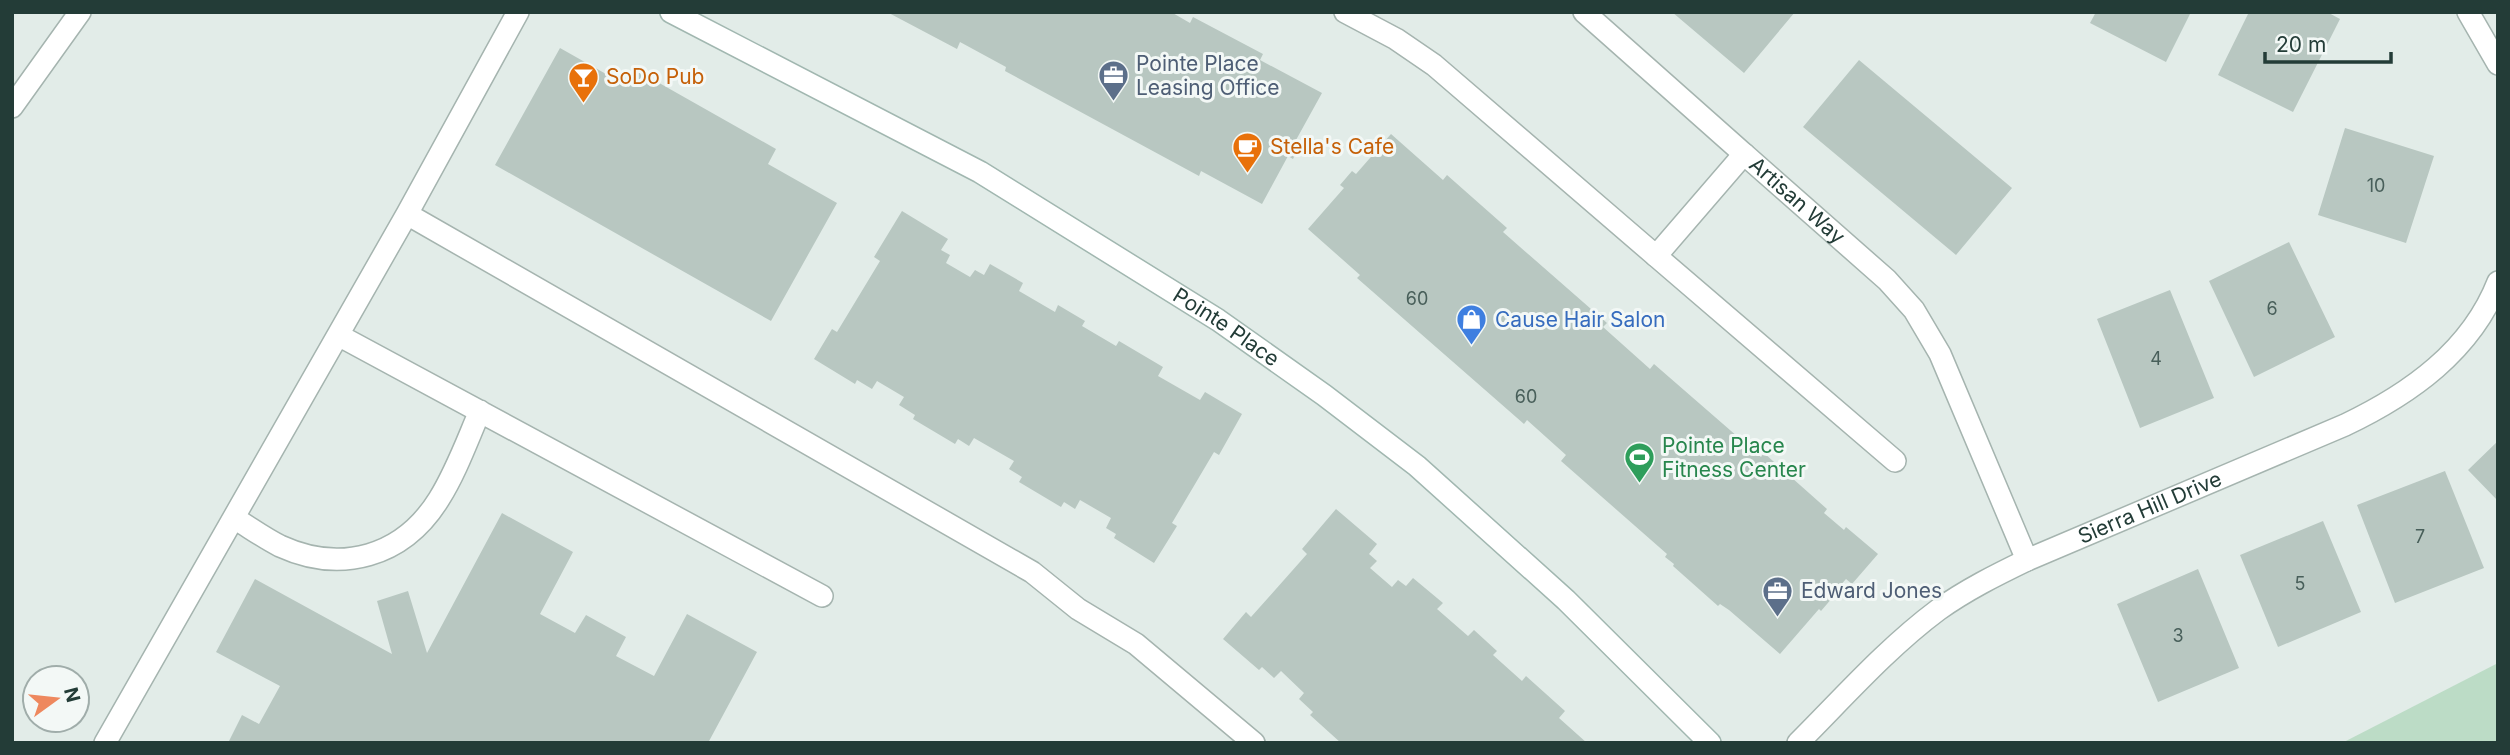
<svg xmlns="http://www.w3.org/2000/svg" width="2510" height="755" font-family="Inter,sans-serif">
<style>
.green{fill:#bcdcc6}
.building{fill:#b8c7c1}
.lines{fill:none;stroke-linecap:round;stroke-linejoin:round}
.lane-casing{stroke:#a5b4af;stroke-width:24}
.street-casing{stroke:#a5b4af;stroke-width:24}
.secondary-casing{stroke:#a1b7b0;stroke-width:24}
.lane{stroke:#fff;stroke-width:21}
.street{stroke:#fff;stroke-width:21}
.secondary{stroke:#fff;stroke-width:21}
.labels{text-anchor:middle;stroke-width:6;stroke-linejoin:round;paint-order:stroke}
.number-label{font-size:18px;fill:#485f5a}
.service-label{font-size:21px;fill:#4e5e75;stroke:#f3f8f6;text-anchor:start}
.food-label{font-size:21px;fill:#c56008;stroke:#f3f8f6;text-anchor:start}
.street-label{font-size:21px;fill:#233c37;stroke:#f3f8f6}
.shop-label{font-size:21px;fill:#366cbe;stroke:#f3f8f6;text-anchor:start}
.leisure-label{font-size:21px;fill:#27864d;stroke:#f3f8f6;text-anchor:start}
</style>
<rect width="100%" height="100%" fill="#e2ece8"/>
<path class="green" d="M2498 663V743H2342Z"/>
<path class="building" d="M887 12H1171L1190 23 1193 17 1263 54 1260 60 1322 93 1296 140 1301 143 1293 159 1288 156 1262 204 1201 171 1199 176 1005 71 1006 67 960 42 957 49Z
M1672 12H1795L1744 73Z
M2096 12H2191L2166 62 2090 23Z
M2249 12H2327L2340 19 2293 112 2218 75Z
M560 48 629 87 638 71 776 149 768 164 837 203 771 321 495 165Z
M1859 60 2012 188 1956 255 1803 127Z
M2345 128 2434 156 2406 243 2318 215Z
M1391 134 1443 180 1447 175 1507 228 1503 232 1607 323 1603 327 1650 369 1654 364 1761 457 1764 453 1827 509 1824 513 1844 530 1846 527 1878 554 1852 584 1846 579 1831 596 1833 597 1821 611 1819 609 1780 654 1729 610 1720 604 1718 606 1673 566 1674 564 1665 557 1667 554 1561 461 1566 455 1527 420 1524 424 1357 278 1360 275 1308 229 1344 188 1340 185 1352 171 1356 174Z
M902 211 948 239 941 250 950 255 946 263 970 277 975 270 984 275 990 264 1023 283 1019 291 1055 312 1058 305 1085 321 1082 326 1116 346 1119 341 1163 367 1158 376 1200 400 1205 392 1242 414 1219 455 1214 452 1172 523 1177 526 1154 563 1114 538 1116 534 1106 528 1111 518 1080 500 1075 509 1064 502 1061 507 1019 482 1022 477 1009 469 1014 461 974 438 969 446 958 439 955 444 913 419 915 415 899 405 904 397 877 381 872 389 857 380 855 384 814 359 832 329 837 332 880 261 874 257Z
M2289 242 2335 337 2254 377 2209 281Z
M2170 290 2214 398 2140 428 2097 319Z
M2498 441V501L2468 470Z
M2445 471 2484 568 2395 603 2357 505Z
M1336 509 1377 544 1369 554 1377 561 1370 568 1392 587 1398 580 1406 586 1413 578 1443 603 1437 609 1468 636 1474 630 1497 651 1493 655 1522 681 1526 676 1565 711 1559 718 1587 743H1341L1310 715 1313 712 1299 699 1304 693 1281 671 1274 678 1262 667 1259 670 1223 639 1246 612 1251 617 1307 554 1302 549Z
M502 513 573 552 540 614 575 633 586 615 626 637 616 656 654 676 687 614 757 652 708 743H228L242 715 259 724 280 686 216 652 255 579 392 654 377 601 408 591 427 653Z
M2323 521 2361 612 2278 647 2240 555Z
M2198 569 2239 668 2158 702 2117 604Z"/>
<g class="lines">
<defs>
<path id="lane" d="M1584 12 1744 154
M12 107 80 12
M407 214 1032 572 1078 609 1136 644 1254 743
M1656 256 1895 461
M338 335 822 596
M234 518C249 527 264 538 280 546 341 574 403 557 439 499 456 472 467 441 480 411
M105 743 407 214 518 12"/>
<g id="street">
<path id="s1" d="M1345 12 1396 39 1434 65 1656 256 1744 154 1887 280 1914 310 1940 354 2027 560"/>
<path d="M2468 12 2498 64"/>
<path id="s2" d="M1798 743C1843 698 1887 648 1938 610 1966 590 1996 575 2027 560L2345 425C2410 394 2471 351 2498 282"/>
</g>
<g id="secondary">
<path id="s3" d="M671 12 980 172 1218 320 1324 395 1417 466 1566 600 1710 743"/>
</g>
</defs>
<use href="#lane" class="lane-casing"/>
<use href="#street" class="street-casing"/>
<use href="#secondary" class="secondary-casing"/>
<use href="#lane" class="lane"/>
<use href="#street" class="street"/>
<use href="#secondary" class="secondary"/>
</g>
<defs>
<symbol id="office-pin" viewBox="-11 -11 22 30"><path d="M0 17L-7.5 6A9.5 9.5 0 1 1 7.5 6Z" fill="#5c6f8a" stroke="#f3f8f6"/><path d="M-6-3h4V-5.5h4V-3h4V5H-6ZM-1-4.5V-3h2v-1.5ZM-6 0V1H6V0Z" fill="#fff"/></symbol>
<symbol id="bar-pin" viewBox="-11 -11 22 30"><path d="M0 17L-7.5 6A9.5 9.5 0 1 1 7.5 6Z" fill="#e8710a" stroke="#f3f8f6"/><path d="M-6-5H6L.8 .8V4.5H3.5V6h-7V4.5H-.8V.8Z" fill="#fff"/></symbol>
<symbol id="cafe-pin" viewBox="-11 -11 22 30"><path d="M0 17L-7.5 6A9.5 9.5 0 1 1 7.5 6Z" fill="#e8710a" stroke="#f3f8f6"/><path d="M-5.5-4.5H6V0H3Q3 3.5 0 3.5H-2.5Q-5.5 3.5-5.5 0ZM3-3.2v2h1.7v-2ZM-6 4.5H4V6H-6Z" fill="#fff"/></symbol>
<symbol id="shop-pin" viewBox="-11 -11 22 30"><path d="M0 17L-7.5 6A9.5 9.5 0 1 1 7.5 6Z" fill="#3f7fe0" stroke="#f3f8f6"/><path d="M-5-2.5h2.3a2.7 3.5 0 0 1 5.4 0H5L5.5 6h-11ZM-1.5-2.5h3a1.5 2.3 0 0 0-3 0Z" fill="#fff"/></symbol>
<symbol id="stadium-pin" viewBox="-11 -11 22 30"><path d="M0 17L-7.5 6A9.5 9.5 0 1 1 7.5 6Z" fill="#2e9e5b" stroke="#f3f8f6"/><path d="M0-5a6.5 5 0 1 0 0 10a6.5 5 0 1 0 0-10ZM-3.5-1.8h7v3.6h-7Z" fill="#fff"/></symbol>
</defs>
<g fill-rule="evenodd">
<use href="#office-pin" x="1096" y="58" width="35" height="47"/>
<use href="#bar-pin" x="566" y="60" width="35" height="47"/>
<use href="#cafe-pin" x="1230" y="130" width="35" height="47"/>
<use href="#shop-pin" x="1454" y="302" width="35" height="47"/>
<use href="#stadium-pin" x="1622" y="440" width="35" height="47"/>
<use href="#office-pin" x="1760" y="574" width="35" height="47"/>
</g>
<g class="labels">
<g class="number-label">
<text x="2376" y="192">10</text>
<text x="1417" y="305">60</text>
<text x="2272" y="315">6</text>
<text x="2156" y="365">4</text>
<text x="1526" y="403">60</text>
<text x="2420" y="543">7</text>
<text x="2300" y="590">5</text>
<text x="2178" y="642">3</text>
</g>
<g class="service-label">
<text x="1136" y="71">Pointe Place<tspan x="1136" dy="24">Leasing Office</tspan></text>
<text x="1801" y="598">Edward Jones</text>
</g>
<g class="food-label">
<text x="606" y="84">SoDo Pub</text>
<text x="1270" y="154">Stella's Cafe</text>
</g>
<g class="street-label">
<text dy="7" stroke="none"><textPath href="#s1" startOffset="602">Artisan Way</textPath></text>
<text dy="7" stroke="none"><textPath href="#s3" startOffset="639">Pointe Place</textPath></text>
<text dy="7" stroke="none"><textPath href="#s2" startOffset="429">Sierra Hill Drive</textPath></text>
</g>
<g class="shop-label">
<text x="1495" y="327">Cause Hair Salon</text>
</g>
<g class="leisure-label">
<text x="1662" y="453">Pointe Place<tspan x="1662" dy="24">Fitness Center</tspan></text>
</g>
</g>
<rect width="2510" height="755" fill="none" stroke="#233c37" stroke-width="28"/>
<g transform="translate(56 699) rotate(75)"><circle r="33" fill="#f3f8f6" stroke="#a0adaa" stroke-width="2"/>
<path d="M0-5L12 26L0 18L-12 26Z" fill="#ee885e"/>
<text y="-10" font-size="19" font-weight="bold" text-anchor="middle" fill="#233c37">N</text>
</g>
<path d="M2265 52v10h126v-10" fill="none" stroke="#233c37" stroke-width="3.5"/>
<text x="2276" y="52" font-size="21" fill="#233c37" stroke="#f3f8f6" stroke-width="5" paint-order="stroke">20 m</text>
</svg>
